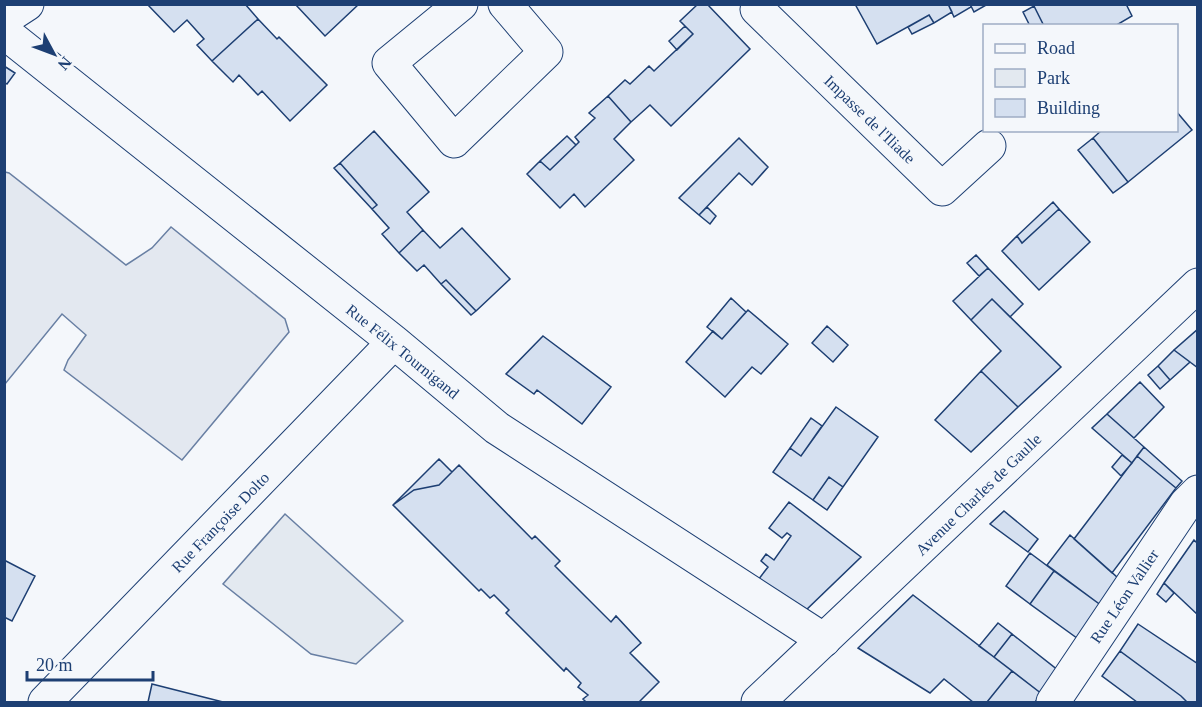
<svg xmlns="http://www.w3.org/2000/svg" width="1202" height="707" font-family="Georgia,serif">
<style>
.green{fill:#e3e9f0;stroke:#687fa3;stroke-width:1.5}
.parking{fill:#e3e8f0;stroke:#687fa3;stroke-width:1.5}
.building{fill:#d5e0f0;stroke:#1d3f73;stroke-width:1.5}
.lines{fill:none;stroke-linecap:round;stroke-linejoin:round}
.street-casing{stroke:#1d3f73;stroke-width:35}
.primary-casing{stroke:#1d3f73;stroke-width:35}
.street{stroke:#f4f7fb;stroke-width:33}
.primary{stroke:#f4f7fb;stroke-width:33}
.labels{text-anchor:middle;stroke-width:4.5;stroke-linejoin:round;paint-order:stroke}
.street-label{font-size:16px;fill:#1d3f73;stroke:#f4f7fb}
</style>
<rect width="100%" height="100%" fill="#f4f7fb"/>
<path class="green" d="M285 514 403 621 356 664 311 654 223 584Z"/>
<path class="parking" d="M5 172 9 173 126 265 152 248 171 227 285 319 289 332 182 460 64 370 68 360 86 335 62 314 5 384Z"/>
<path class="building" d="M147 4H245L258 19 212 61 197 45 204 39 187 20 174 32Z
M295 4H359L325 36Z
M698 4H707L750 49 671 126 650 105 631 122 608 96 625 80 630 84 649 66 654 71 693 34 680 21Z
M855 4H948L952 12 934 23 929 15 877 44Z
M948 4H970L971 7 954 17Z
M970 4H988L974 12Z
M1037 4H1126L1132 16 1115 26H1044L1034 6Z
M1034 6 1044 26H1030L1023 12Z
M929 15 934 23 912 34 908 27Z
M258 19 277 39 279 37 327 85 290 121 262 91 258 95 239 75 233 82 212 61Z
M685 26 693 34 677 50 669 41Z
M4 66 15 73 7 84 4 82Z
M608 96 631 122 614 139 634 160 585 207 574 194 560 208 527 174 540 161 550 170 576 145 579 142 575 137 595 118 589 113Z
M1176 111 1192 130 1128 182 1093 138 1102 130H1176Z
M374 131 429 192 407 212 423 230 399 253 382 234 389 228 372 209 377 205 340 163Z
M567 136 576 145 550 170 540 161Z
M739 138 768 167 752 185 739 173 699 215 679 198Z
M1093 138 1128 182 1113 193 1078 150Z
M340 163 377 205 372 209 334 168Z
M1053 202 1059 209 1022 243 1017 236Z
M707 207 716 216 710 224 699 215Z
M1059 209 1090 242 1039 290 1002 251 1017 236 1022 243Z
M462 228 510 279 476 311 446 280 441 284 424 265 417 271 399 253 423 230 440 248Z
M976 255 988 268 979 276 967 263Z
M988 268 1023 304 1010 317 992 299 971 320 953 301Z
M446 280 476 311 471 315 441 284Z
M731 298 746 312 722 339 707 327Z
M992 299 1061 367 1018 407 981 371 1001 351 971 320Z
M748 310 788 344 761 374 752 367 725 397 686 362 713 331 722 339Z
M827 326 848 345 833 362 812 343Z
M1198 329V368L1174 350Z
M543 336 611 387 582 424 537 390 534 394 506 374Z
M1174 350 1190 362 1170 380 1158 366Z
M1158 366 1170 380 1160 389 1148 375Z
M981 371 1018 407 971 452 935 420Z
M1140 382 1164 407 1134 438 1107 414Z
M836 407 878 437 843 487 829 477 813 500 773 472 790 448 801 456Z
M1107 414 1144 447 1132 463 1092 428Z
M811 418 822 426 801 456 790 448Z
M1144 447 1182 481 1176 488 1137 456Z
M1122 455 1132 463 1121 476 1112 467Z
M1137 456 1176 488 1112 573 1074 539Z
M439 459 452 472 439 485 414 490 393 505Z
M459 465 532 539 535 536 560 561 555 566 611 622 616 616 641 643 630 653 659 682 639 702H586L583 699 588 695 578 687 581 683 566 668 564 671 506 613 509 610 494 595 490 598 481 589 479 591 393 505 414 490 439 485Z
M829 477 843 487 827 510 813 500Z
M789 502 861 557 805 611 758 580 768 567 761 561 766 554 774 560 791 536 787 533 782 538 769 528Z
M1004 511 1038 539 1028 552 990 524Z
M1070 535 1118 578 1102 606 1047 565Z
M1194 540 1198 544V615L1164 583Z
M1030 553 1054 571 1030 604 1006 586Z
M4 560 35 576 12 621 4 617Z
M1054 571 1102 606 1081 641 1030 604Z
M1164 583 1174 593 1166 602 1157 594Z
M913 595 1012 671 987 702H973L944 679 930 693 858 648Z
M998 623 1012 634 994 657 979 646Z
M1138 624 1198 664V702H1187L1181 696 1120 651Z
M1012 634 1059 671 1042 694 994 657Z
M1120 651 1181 696 1187 702H1137L1102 676Z
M1012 671 1042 694 1035 702H987Z
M152 684 223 702H148Z"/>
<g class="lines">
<defs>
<path id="street" d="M461 4 389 63 454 141 546 52 505 4
M761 4 757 9 942 189 989 146
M4 19 27 4
M4 32 394 342 497 428 824 640
M45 702 394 342
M1053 702 1186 504 1198 492"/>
<path id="primary" d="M758 702 1198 285"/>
</defs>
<use href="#street" class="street-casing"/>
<use href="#primary" class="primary-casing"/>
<use href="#street" class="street"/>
<use href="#primary" class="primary"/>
</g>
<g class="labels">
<g class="street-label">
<text transform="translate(870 119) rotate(44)" y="6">Impasse de l'Iliade</text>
<text transform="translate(403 351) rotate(39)" y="6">Rue Félix Tournigand</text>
<text transform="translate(978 494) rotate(-44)" y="6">Avenue Charles de Gaulle</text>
<text transform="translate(220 522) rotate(-46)" y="6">Rue Françoise Dolto</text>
<text transform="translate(1124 596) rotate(-56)" y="6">Rue Léon Vallier</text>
</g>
</g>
<rect width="1202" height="707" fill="none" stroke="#1d3f73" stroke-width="12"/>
<rect x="983" y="24" width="195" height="108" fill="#f4f7fb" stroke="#9eadc5" stroke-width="1.5"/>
<rect x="995" y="44" width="30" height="9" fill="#f4f7fb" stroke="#9eadc5" stroke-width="1.5"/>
<text x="1037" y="54" font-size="18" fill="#1d3f73">Road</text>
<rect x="995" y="69" width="30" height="18" fill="#e3e9f0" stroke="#9eadc5" stroke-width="1.5"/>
<text x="1037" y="84" font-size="18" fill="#1d3f73">Park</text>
<rect x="995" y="99" width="30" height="18" fill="#d5e0f0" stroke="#9eadc5" stroke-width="1.5"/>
<text x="1037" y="114" font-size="18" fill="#1d3f73">Building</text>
<g transform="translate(54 54) rotate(131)" stroke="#f4f7fb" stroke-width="4.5" paint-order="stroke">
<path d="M0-4.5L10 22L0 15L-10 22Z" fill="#1d3f73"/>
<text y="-9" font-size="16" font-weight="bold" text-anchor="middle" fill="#1d3f73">N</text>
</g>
<path d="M27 671v9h126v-9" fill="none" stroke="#1d3f73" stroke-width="3"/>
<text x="36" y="671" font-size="18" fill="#1d3f73" stroke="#f4f7fb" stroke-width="4.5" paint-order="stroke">20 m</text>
</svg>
